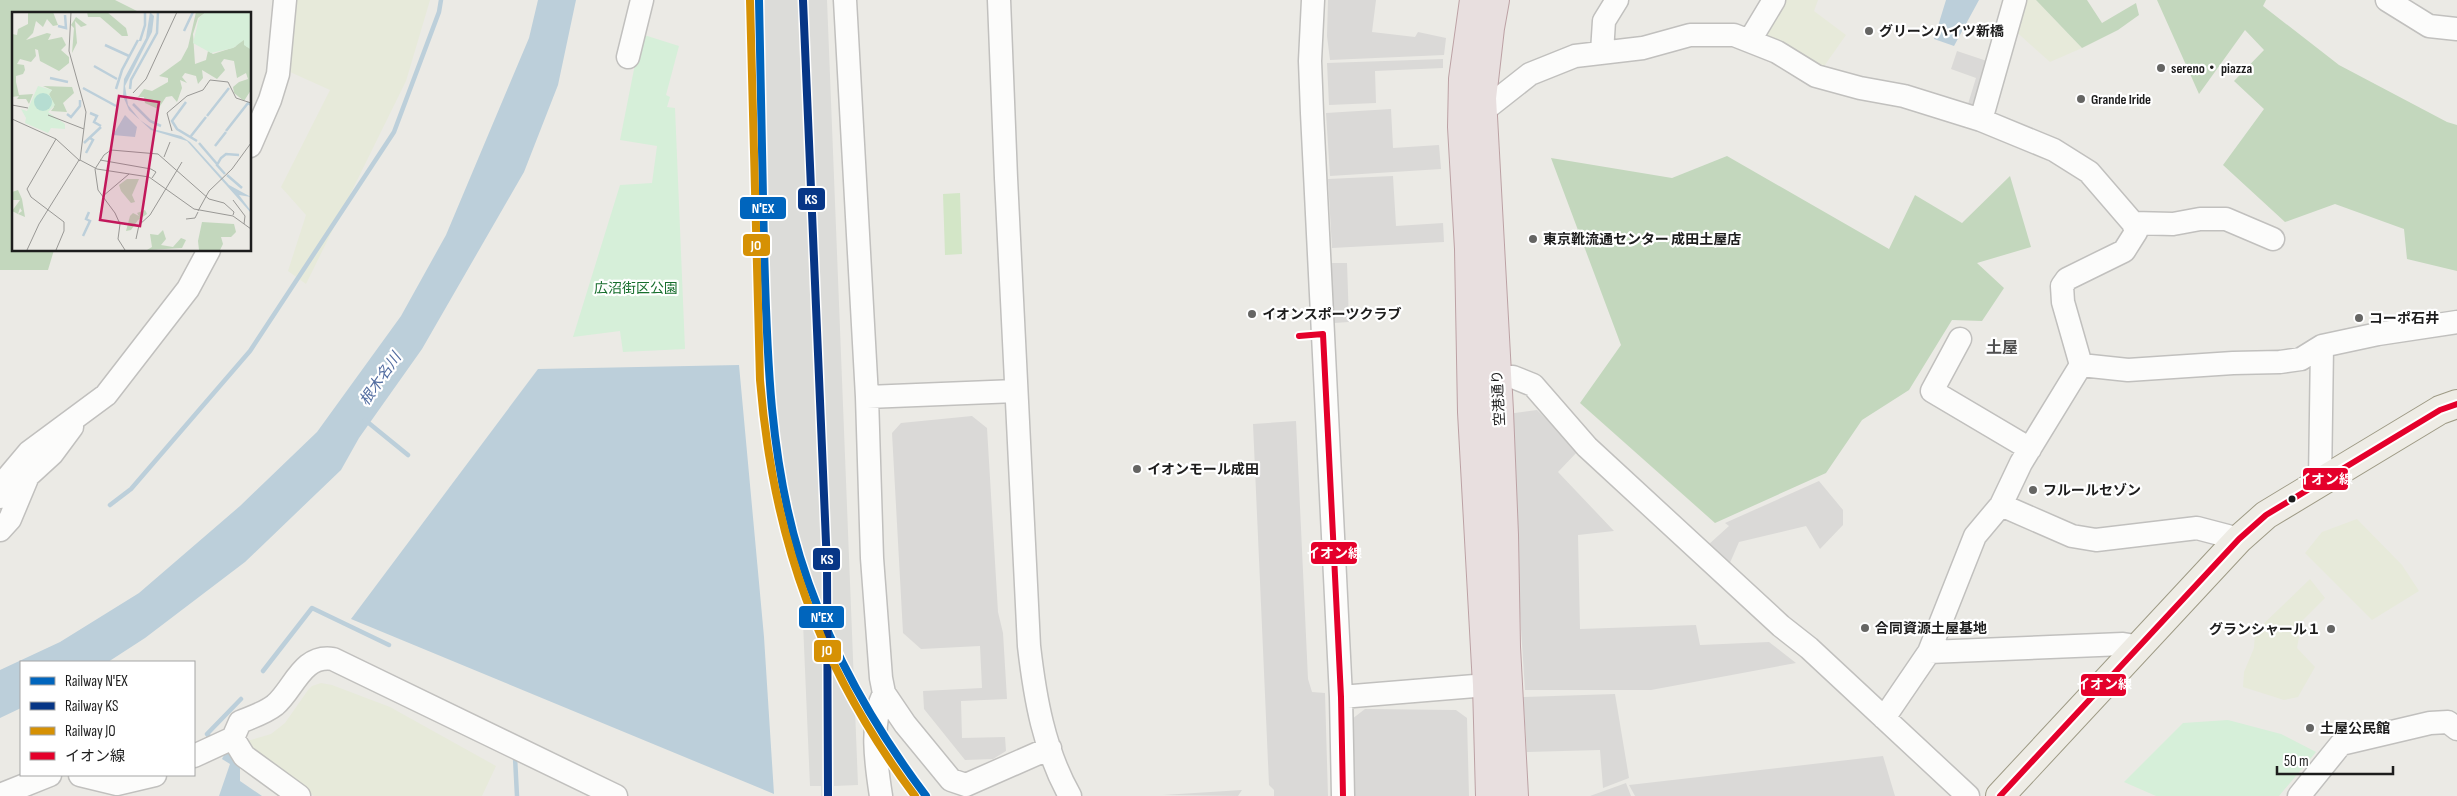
<svg xmlns="http://www.w3.org/2000/svg" width="2457" height="796" font-family="'Sofia Sans Condensed','Noto Sans JP',sans-serif">
<style>
.residential{fill:#dad9d7}
.farmland{fill:#e7eada}
.grass{fill:#d3e6c7}
.forest{fill:#c3d7bd}
.park{fill:#d6efd9}
.water{fill:#bccfda}
.pier{fill:#dcdcd9}
.lines{fill:none;stroke-linecap:round;stroke-linejoin:round}
.stream{stroke:#bccfda;stroke-width:4.5}
.minor-casing{stroke:#c1c0be;stroke-width:25}
.major-casing{stroke:#9e9a85;stroke-width:30}
.highway-casing{stroke:#bca1a4;stroke-width:30}
.minor{stroke:#fcfcfb;stroke-width:22}
.major{stroke:#eeece5;stroke-width:28}
.highway{stroke:#e8dfdf;stroke-width:28}
.bus-1-casing{stroke:#fff;stroke-width:10}
.bus-1{stroke:#e4002b;stroke-width:6}
.rail-1-casing{stroke:#fff;stroke-width:11}
.rail-2-casing{stroke:#fff;stroke-width:11}
.rail-3-casing{stroke:#fff;stroke-width:11}
.rail-1{stroke:#0065bd;stroke-width:8}
.rail-2{stroke:#073686;stroke-width:8}
.rail-3{stroke:#d69104;stroke-width:8}
.poi-dot{fill:#656563;stroke:#fff;stroke-width:2}
.bus-dot{fill:#1d1d1d;stroke:#fff;stroke-width:2}
.labels{text-anchor:middle;stroke-width:4.5;stroke-linejoin:round;paint-order:stroke}
.poi-label{font-size:14px;font-weight:bold;fill:#1d1d1d;stroke:#fff;text-anchor:start}
.park-label{font-size:14px;fill:#176e2d;stroke:#fff}
.street-label{font-size:14px;fill:#1d1d1d;stroke:#fff}
.water-label{font-size:15px;font-style:italic;fill:#546ea1;stroke:#fff}
.quarter-label{font-size:16px;font-weight:bold;fill:#505050;stroke:#fff}
.inset-river{fill:none;stroke:#bccfda;stroke-width:2.5}
.inset-road{fill:none;stroke:#999895;stroke-width:1}
.view{fill:#c2185b;fill-opacity:0.15;stroke:#c2185b;stroke-width:2.5}
.inset-edge{fill:none;stroke:#1d1d1d;stroke-width:2.5}
.line-badge{stroke:#fff;stroke-width:2}
.badge-label{font-size:14px;text-anchor:middle;font-weight:bold;fill:#fff}
</style>
<rect width="100%" height="100%" fill="#ebeae5"/>
<path class="residential" d="M1328 0H1376L1372 32 1415 37 1418 32 1446 38 1444 55 1330 60 1327 36Z
M1957 51 1990 62 1975 108 1968 104 1976 78 1951 69Z
M1443 59V68L1375 71 1376 103 1329 105 1327 63Z
M1391 109 1393 148 1439 145 1441 169 1330 176 1326 113Z
M1393 176 1396 226 1443 223 1444 242 1332 248 1328 179Z
M1331 263H1347L1349 322 1334 323Z
M1537 410 1579 450 1558 472 1614 531 1578 535 1580 629 1696 625 1700 645 1769 642 1796 663 1651 690H1525L1507 414Z
M972 416 987 428 998 612 1003 633 1007 699 961 701 962 738 1005 737 1006 751 993 759 965 760 924 709 923 691 982 688 980 646 921 649 903 633 892 433 901 423Z
M1296 421 1308 679 1312 692 1325 693 1328 796H1274V790L1269 785 1253 424Z
M1819 481 1843 510V525L1820 549 1806 526 1739 542 1729 565 1708 545 1729 526 1725 523Z
M1615 694 1629 778 1603 788 1600 750 1527 752 1523 697Z
M1365 709 1456 710 1467 718 1469 796H1355L1352 719Z
M1883 756 1895 796H1635L1629 785Z
M1626 783 1631 796H1590Z
M1242 790 1238 796 1163 795Z"/>
<path class="farmland" d="M296 0H430L406 81 306 284 288 271 306 215 281 187 330 90 290 72Z
M1782 0H1818L1814 11 1846 35 1820 72 1766 38Z
M2025 0H2036L2082 48 2050 62 2012 28Z
M2357 519 2402 565 2419 591 2372 620 2305 553 2322 532Z
M2310 579 2325 598 2302 621 2297 648 2315 667 2298 697 2284 700 2243 687 2244 672 2254 648 2255 632Z
M321 683 332 685 390 707 496 766 482 796H314L248 748 247 741 271 734 285 723 308 690 312 686Z"/>
<path class="grass" d="M960 193 962 254 945 255 943 194Z"/>
<path class="forest" d="M0 0H115L137 11 136 14H14V250H54L48 270H0Z
M2036 0H2087L2102 23 2136 3 2139 15 2118 30 2082 48Z
M2157 0H2266L2263 6 2339 65 2447 122 2457 125V271L2407 259 2404 229 2335 204 2285 222 2223 165 2264 109 2234 81 2264 50 2245 30 2199 94Z
M1727 156 1889 249 1915 195 1962 223 2010 176 2031 247 1977 263 2004 288 1982 321 1952 320 1909 390 1862 420 1826 473 1715 523 1580 403 1621 345 1551 158 1672 178Z"/>
<path class="park" d="M641 34 679 46 666 95 670 97 667 107 675 108 685 349 623 352 620 331 573 337 620 185 652 183 657 146 620 140Z
M2228 720 2281 734 2316 752 2279 796H2156L2124 782 2183 723Z"/>
<path class="water" d="M538 0H576L558 85 524 172 422 349 359 438 341 470 245 562 145 638 108 662H21V708L0 718V670L60 642 139 593 240 506 317 432 401 316 446 235 529 38Z
M1946 0H1979L1954 46 1934 39Z
M739 365 764 637 774 794 351 619 538 369Z
M226 751 240 765V781L262 796H219L230 764 222 759Z"/>
<path class="pier" d="M752 0H827L858 785 834 786V796H821V786H810L800 553H787L768 435 759 296Z"/>
<g class="lines">
<path class="stream" d="M365 420 408 455
M110 505 131 489 250 351 394 132 439 12 441 0
M263 671 312 608 389 645
M212 740 207 734 241 699
M515 757 517 796"/>
<defs>
<path id="minor" d="M845 0 867 397 872 558 881 678 884 693 905 724 951 780 966 785 1050 748
M999 0 1006 178 1029 646C1035 698 1044 750 1070 796
M1313 0 1310 61 1312 113 1341 697 1343 796
M2387 0 2429 26 2457 29
M1750 40 1774 0
M1602 52 1604 21 1617 0
M628 57 642 0
M1468 113 1483 111 1530 74 1575 56 1643 48 1690 35H1734L1777 52 1816 76 1860 88 1904 96 1981 120 2054 150 2089 172 2133 223
M1981 120 2015 0
M250 146 270 100 278 74 285 0
M1960 339 1932 391 2030 449
M2081 365 2128 370 2233 363 2280 362 2301 359 2322 346 2378 334 2457 322
M1481 377H1513L1533 385 1587 447 1781 626 1809 648 1968 796
M867 397 1016 391
M2320 482 2322 346
M0 497 8 477 29 452 106 395 188 289 209 250
M2001 505 2072 536 2096 540 2197 528 2239 539
M0 530 10 519 28 476 52 454 72 427
M1929 652 2123 644 2141 647
M1341 697 1487 685
M1884 718 1929 652 1975 536 2001 505 2021 463 2081 365 2063 302 2062 286 2067 279 2124 251 2136 232 2133 223 2173 224 2200 219H2226L2273 239
M194 756 233 738
M80 775 117 784 155 775
M0 795 50 775
M299 796 244 756 233 738 240 722C252 717 265 713 275 705 294 689 302 654 333 659L616 796
M881 796C876 764 870 722 884 693
M2299 796 2341 744 2430 723 2448 722 2457 729"/>
<path id="major" d="M2000 796 2239 539 2266 515 2440 410 2457 404"/>
<path id="highway" d="M1474 0 1463 79 1462 127 1469 249 1472 412 1487 685 1490 796
M1495 0 1490 28 1482 98 1499 411 1504 535 1506 647 1514 796"/>
</defs>
<use href="#minor" class="minor-casing"/>
<use href="#major" class="major-casing"/>
<use href="#highway" class="highway-casing"/>
<use href="#minor" class="minor"/>
<use href="#major" class="major"/>
<use href="#highway" class="highway"/>
<defs>
<path id="bus-1" d="M1299 336 1323 334 1341 697 1343 796
M2000 796 2239 539 2266 515 2440 410 2457 404"/>
</defs>
<use href="#bus-1" class="bus-1-casing"/>
<use href="#bus-1" class="bus-1"/>
<defs>
<path id="rail-1" d="M759 0C760 82 762 164 764 247 767 351 769 456 800 557 827 645 871 723 926 796"/>
<path id="rail-2" d="M803 0 827 566 828 796"/>
<path id="rail-3" d="M750 0 760 380C773 539 819 668 915 796"/>
</defs>
<use href="#rail-1" class="rail-1-casing"/>
<use href="#rail-2" class="rail-2-casing"/>
<use href="#rail-3" class="rail-3-casing"/>
<use href="#rail-1" class="rail-1"/>
<use href="#rail-2" class="rail-2"/>
<use href="#rail-3" class="rail-3"/>
</g>
<g class="poi-dot">
<circle cx="1869" cy="31" r="5"/>
<circle cx="2161" cy="68" r="5"/>
<circle cx="2081" cy="99" r="5"/>
<circle cx="1533" cy="239" r="5"/>
<circle cx="1252" cy="314" r="5"/>
<circle cx="2359" cy="318" r="5"/>
<circle cx="1137" cy="469" r="5"/>
<circle cx="2033" cy="490" r="5"/>
<circle cx="1865" cy="628" r="5"/>
<circle cx="2331" cy="629" r="5"/>
<circle cx="2310" cy="728" r="5"/>
</g>
<circle class="bus-dot" cx="2292" cy="499" r="4.5"/>
<g class="labels">
<g class="poi-label">
<text x="1879" y="36">グリーンハイツ新橋</text>
<text x="2171" y="73">sereno・ piazza</text>
<text x="2091" y="104">Grande Iride</text>
<text x="1543" y="244">東京靴流通センター 成田土屋店</text>
<text x="1262" y="319">イオンスポーツクラブ</text>
<text x="2369" y="323">コーポ石井</text>
<text x="1147" y="474">イオンモール成田</text>
<text x="2043" y="495">フルールセゾン</text>
<text x="1875" y="633">合同資源土屋基地</text>
<text x="2321" y="634" text-anchor="end">グランシャール１</text>
<text x="2320" y="733">土屋公民館</text>
</g>
<g class="park-label">
<text x="636" y="293">広沼街区公園</text>
</g>
<g class="street-label">
<text transform="translate(1498 398) rotate(-93)" y="5">空港通り</text>
</g>
<g class="water-label">
<text transform="translate(380 379) rotate(-55)" y="5">根木名川</text>
</g>
<g class="quarter-label">
<text x="2002" y="353">土屋</text>
</g>
</g>
<g transform="translate(12 12)">
<rect width="239" height="239" fill="#ebeae5"/>
<path d="M16 0H41L46 13 41 14 35 7 31 15 24 9 21 21 14 28 35 21 39 22 36 28 50 25 54 33 49 38 57 45V51L47 59 28 49 26 38 23 37 24 44 19 50 8 47 5 52 12 53 13 58 11 62 4 64V70L7 83 21 82 17 92 14 87H5L7 84 0 85V22L5 23 6 17 16 12ZM75 0H95L114 16 116 24H110L88 5H76ZM184 0H194L186 6 181 22 183 52 194 48 196 39 201 42 223 35 232 25 239 30 234 35H239V78L232 89 222 81 221 75 227 70 236 67 234 61 225 66 222 49 212 47 209 51 213 58 205 67 190 58 191 66 186 72 184 64 173 61 170 65 175 71 168 68 170 76 165 90 160 84 154 85 146 97 133 91 132 85H126L132 77 140 79 156 70V66L147 64 169 48 176 35ZM64 5 75 13 69 15 63 9 65 31 60 41 62 16 59 13ZM31 74 60 75 62 81 51 91 55 100 39 99 42 95 37 82 40 78ZM115 167H127L120 183 123 190 119 191 109 179 107 173ZM6 178 10 187 13 205 6 202 10 199 8 196 6 202 0 199 8 188H0V180ZM133 198 135 202 126 208 119 218 114 219 118 204 121 201 127 204 125 201ZM190 210 222 212 224 220 219 225H209L211 232 208 238H187L186 229ZM151 218 154 227 149 233 161 235 169 226 174 228 170 236 135 238 140 235 138 222 146 223Z" fill="#c3d7bd"/>
<path d="M194 0H239V52L238 37 232 33V28L221 36 199 41 181 31 187 6ZM26 74 40 78 37 82 43 93 36 100 53 112V117L39 116 36 121 13 111 14 106 9 97 15 99Z" fill="#d6efd9"/>
<path d="M22 90a9 9 0 1 1 18 0a9 9 0 1 1-18 0Z" fill="#b6ddd2"/>
<path d="M138 0 142 4 140 20 113 74 116 93 128 108 141 117 169 124 178 130 217 173 239 185 227 183 239 199V201L175 129 139 118 117 98 111 84 112 67 134 26ZM113 103 125 115 123 125 101 123Z" fill="#bccfda"/>
<path class="inset-river" d="M46 14 54 16 53 3M172 19 181 0M128 29 133 13V0M93 33 117 44M82 54 105 67M38 66 56 70M71 76 104 94M104 77 110 58 126 28M118 77 119 68 145 21 146 0M174 90 160 109 165 117 185 129M121 92 138 109 149 114M78 101 85 104 82 110 89 114M55 102 59 105 68 94V88M195 104 217 76M214 119 236 91 239 93M179 124 194 105M72 131 89 115M187 131 205 152M203 134 214 120M74 141 81 128 78 126M213 162 205 153 209 146 214 142 227 143M215 163 230 176M71 224 78 209 74 207 77 200"/>
<path class="inset-road" d="M59 0 57 39 74 100 68 148 85 157 137 165 182 197 221 204 239 217M121 81 134 67 165 0M0 93 16 96M36 103 72 117M0 107 44 127 68 149M160 119 155 101 175 84 191 78 198 68 216 70 224 86 239 91M152 145 158 130M88 148 139 157 144 160 140 166M83 157 92 143 99 138 146 142 197 187 212 191 222 200 221 203M83 157 86 178 103 201 108 212 106 227 113 238M91 184 117 162M221 188 233 204 232 212M186 199 197 179 220 157 239 131M174 207 183 206 186 200M124 227 127 213 138 203 170 150M15 238 27 212 67 148M44 238 52 219V210L19 185 15 177 44 127"/>
<path class="view" d="M107 84 147 90 128 214 88 208Z"/>
<rect width="239" height="239" class="inset-edge"/>
</g>
<g class="line-badge">
<rect x="797" y="187" width="29" height="24" rx="5" fill="#073686"/>
<rect x="739" y="196" width="48" height="24" rx="5" fill="#0065bd"/>
<rect x="742" y="233" width="29" height="24" rx="5" fill="#d69104"/>
<rect x="2302" y="467" width="47" height="24" rx="5" fill="#e4002b"/>
<rect x="1310" y="541" width="48" height="24" rx="5" fill="#e4002b"/>
<rect x="812" y="547" width="29" height="24" rx="5" fill="#073686"/>
<rect x="798" y="605" width="47" height="24" rx="5" fill="#0065bd"/>
<rect x="813" y="639" width="29" height="24" rx="5" fill="#d69104"/>
<rect x="2080" y="673" width="47" height="24" rx="5" fill="#e4002b"/>
</g>
<g class="badge-label">
<text x="811" y="204">KS</text>
<text x="763" y="213">N'EX</text>
<text x="756" y="250">JO</text>
<text x="2325" y="484">イオン線</text>
<text x="1334" y="558">イオン線</text>
<text x="827" y="564">KS</text>
<text x="822" y="622">N'EX</text>
<text x="827" y="655">JO</text>
<text x="2104" y="689">イオン線</text>
</g>
<rect x="20" y="661" width="175" height="115" fill="#ffffff" stroke="#a5a5a5"/>
<rect x="30" y="677" width="25" height="8" fill="#0065bd" stroke="#a5a5a5"/>
<text x="65" y="686" font-size="15" fill="#1d1d1d">Railway N'EX</text>
<rect x="30" y="702" width="25" height="8" fill="#073686" stroke="#a5a5a5"/>
<text x="65" y="711" font-size="15" fill="#1d1d1d">Railway KS</text>
<rect x="30" y="727" width="25" height="8" fill="#d69104" stroke="#a5a5a5"/>
<text x="65" y="736" font-size="15" fill="#1d1d1d">Railway JO</text>
<rect x="30" y="752" width="25" height="8" fill="#e4002b" stroke="#a5a5a5"/>
<text x="65" y="761" font-size="15" fill="#1d1d1d">イオン線</text>
<path d="M2277 766v8h116v-8" fill="none" stroke="#1d1d1d" stroke-width="2.5"/>
<text x="2284" y="766" font-size="15" fill="#1d1d1d" stroke="#ffffff" stroke-width="4" paint-order="stroke">50 m</text>
</svg>
